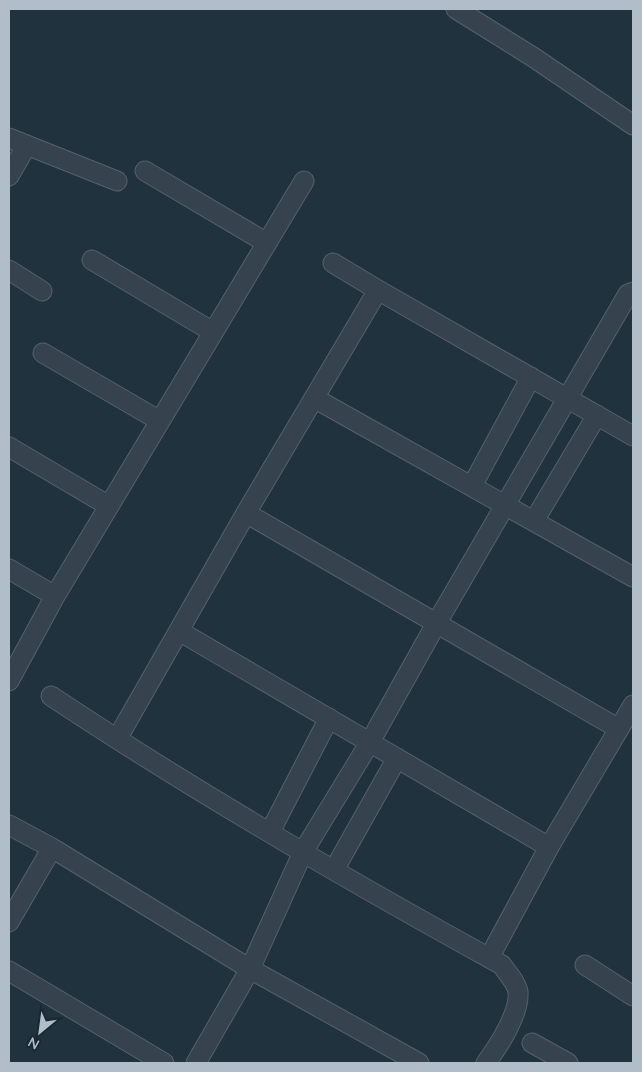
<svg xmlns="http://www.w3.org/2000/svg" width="642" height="1072" font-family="Quicksand,sans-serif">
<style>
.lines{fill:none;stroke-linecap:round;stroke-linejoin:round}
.street-casing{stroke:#54616c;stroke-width:21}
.street{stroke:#36434e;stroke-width:19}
</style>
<rect width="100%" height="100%" fill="#21323f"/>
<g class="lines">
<defs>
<path id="street" d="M456 9 533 57 633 125
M9 138 117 181
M145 171 267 243
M9 176 27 145
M92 260 213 332
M333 263 378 290 633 436
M9 270 42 291
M43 353 160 421
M314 398 633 577
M9 447 109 506
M472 486 531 377
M246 513 619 729
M534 521 597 415
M9 569 55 596
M179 631 549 847
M9 681 55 596 304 181
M51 696C197 793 349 881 502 965 507 973 517 983 518 992 520 1013 498 1047 486 1063
M117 739 246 513 378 290
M9 825 52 848 250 969 419 1063
M270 832 329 718
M334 870 397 758
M9 922 52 848
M489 958 549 847 633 705
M585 965 633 996
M9 971 164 1063
M532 1043 568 1063
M196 1063 250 969 303 852 370 742 436 624 628 294 633 292"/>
</defs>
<use href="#street" class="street-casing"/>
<use href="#street" class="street"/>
</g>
<rect width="642" height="1072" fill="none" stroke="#b1beca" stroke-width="20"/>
<g transform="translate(40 1032) rotate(209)" stroke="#1b2833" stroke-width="4" paint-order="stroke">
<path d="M0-4L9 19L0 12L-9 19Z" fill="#b1beca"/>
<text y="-8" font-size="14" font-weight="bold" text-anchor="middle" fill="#b1beca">N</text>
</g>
</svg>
